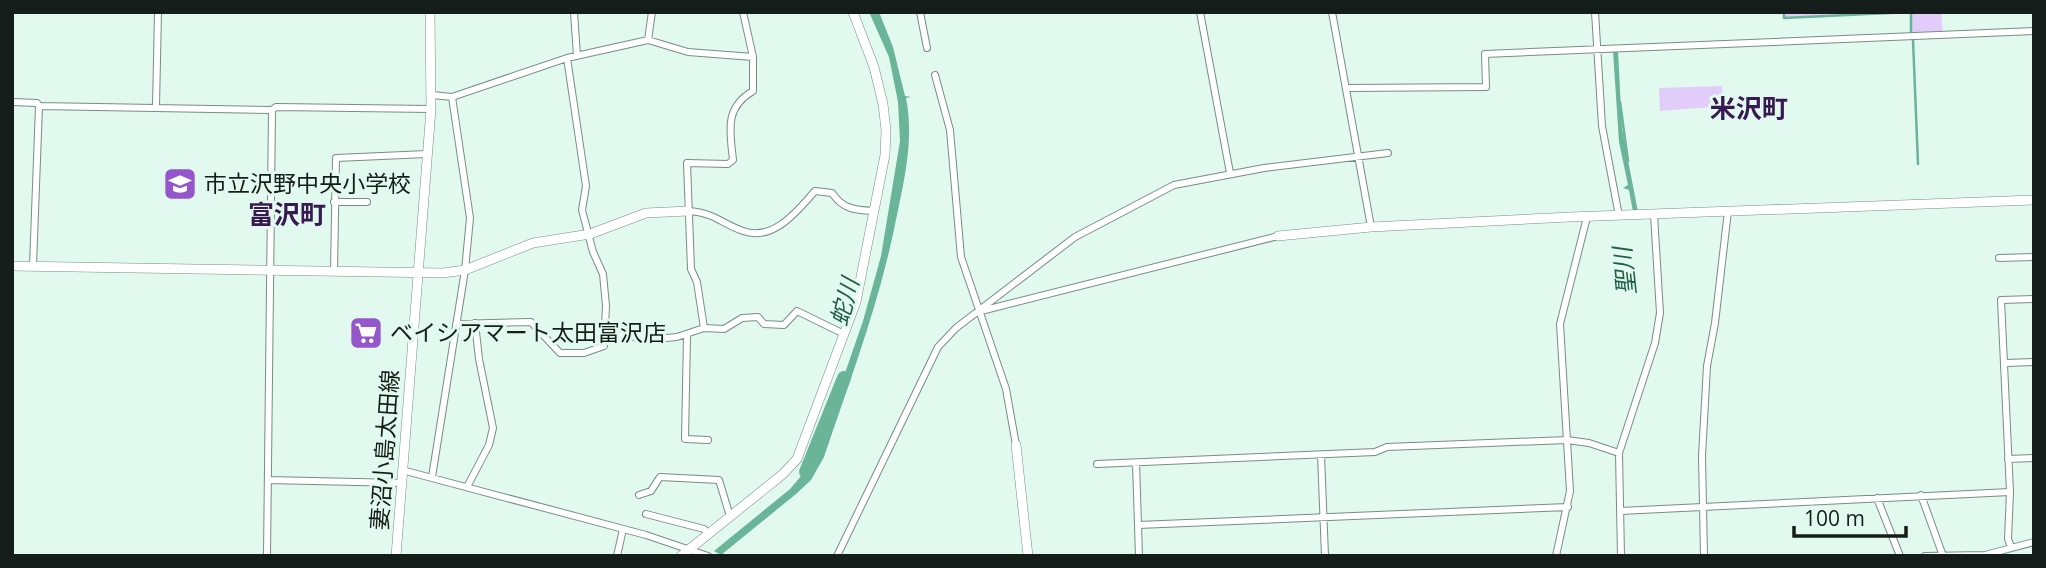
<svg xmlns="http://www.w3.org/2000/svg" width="2046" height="568" font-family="'Open Sans','Noto Sans JP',sans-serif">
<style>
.green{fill:#e2cdfa}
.water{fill:#6ab499}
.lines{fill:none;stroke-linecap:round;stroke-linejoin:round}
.stream{stroke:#6ab499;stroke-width:2.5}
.river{stroke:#6ab499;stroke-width:14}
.street-casing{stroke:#788d84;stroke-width:8}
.secondary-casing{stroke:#788d84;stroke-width:10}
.street{stroke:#fff;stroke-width:6}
.secondary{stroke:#fff;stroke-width:9}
.labels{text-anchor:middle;stroke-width:6;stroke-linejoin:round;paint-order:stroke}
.poi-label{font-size:23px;fill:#141d19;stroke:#e2f9f0;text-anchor:start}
.street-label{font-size:23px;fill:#141d19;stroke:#e2f9f0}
.water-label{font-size:24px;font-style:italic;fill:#235e4b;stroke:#e2f9f0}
.quarter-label{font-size:26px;font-weight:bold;fill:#381951;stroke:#e2f9f0}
</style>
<rect width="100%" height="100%" fill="#e2f9f0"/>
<path class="green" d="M1784 12H1941L1943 33 1911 34 1910 12 1784 18Z
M1722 86 1723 106 1660 111 1659 88Z"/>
<path class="water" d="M869 12H879L893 47 905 96 911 97 906 98C914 138 905 176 897 215 880 302 852 374 824 457L811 480 796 494 721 555 714 551 790 489 808 468 827 425 863 321 881 256 900 141 898 102 889 57Z
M1613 51H1618L1622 129 1638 212H1633L1629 190 1623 188 1628 185 1619 142Z"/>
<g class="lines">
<path class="stream" d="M1784 12V18L1911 12V34
M1913 40 1918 164
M1620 102 1628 161"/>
<path class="river" d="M806 472 844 378"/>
<defs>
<path id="street" d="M574 12 577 56
M920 12 927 48
M1200 12 1230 173
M1332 12 1371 227
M1595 12 1602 126 1619 216
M648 40 652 12
M935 75 950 130 961 257 1006 389 1016 445
M1346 88 1486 87 1485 54 2034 31
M432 95 452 97 567 58 648 40 688 52 753 57
M12 102 37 103 39 106
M156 106 158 12
M272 110 276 107 431 109
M334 202H367
M688 211C716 213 720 223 743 231 774 242 798 210 815 191L832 193C843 209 854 210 873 211
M1999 258 2034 257
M33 266 39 106 272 110 267 556
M334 272 336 158 427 154
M981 311 1278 236
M456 324 531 322 560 353H584L604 346 606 306 603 274 593 252 582 210 586 186 567 58
M704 328 697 282 691 269 687 163 728 164 733 160C730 131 724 108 753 91V57L743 12
M606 334 655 339 677 337 704 328 724 329 742 318 758 317 764 324 784 325 797 311 844 334
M687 336 685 439 708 440
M2005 363 2034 362
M1321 455 1325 556
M2008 459 2034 458
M1136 463 1139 556
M1097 464 1375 452 1387 447 1567 440 1589 443 1619 453
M402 470 646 535 708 556
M432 477 465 270 470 218 452 97
M268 480 401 483
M467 487 489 445 493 428 479 359 475 323
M639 495 651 491 660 477 719 480 729 513 732 515
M1921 495 1943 556
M1877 498 1900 556
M1620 511 2010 492
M646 514 704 529 709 534
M1138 525 1568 507
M2011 547 2008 539 2010 492 2001 300 2034 299
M617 556 623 529
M837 556 938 347 956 328 1075 237 1174 185 1264 168 1388 153
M1556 556 1570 491 1560 324 1587 217
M1621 556 1619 453 1655 343 1660 313 1654 215
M1704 556 1702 456 1707 366 1715 323 1728 211
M1925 556 1985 555 2034 542"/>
<path id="secondary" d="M1278 236 1371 227 1570 217 2034 200
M12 266 443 273 465 270 533 243 590 234 646 213 688 211
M1016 445 1028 556
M396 556 431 109 430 12
M681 556 783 474 797 459 856 302 885 155 886 130 883 104 874 67 853 12"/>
</defs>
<use href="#street" class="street-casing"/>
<use href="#secondary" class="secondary-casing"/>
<use href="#street" class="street"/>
<use href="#secondary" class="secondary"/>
</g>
<defs>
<symbol id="school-square" viewBox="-11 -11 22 22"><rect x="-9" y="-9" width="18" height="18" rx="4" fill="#9555cb" stroke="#e2f9f0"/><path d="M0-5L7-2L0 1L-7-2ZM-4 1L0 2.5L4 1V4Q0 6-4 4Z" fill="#fff"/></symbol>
<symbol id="supermarket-square" viewBox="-11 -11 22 22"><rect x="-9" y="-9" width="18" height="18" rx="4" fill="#9555cb" stroke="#e2f9f0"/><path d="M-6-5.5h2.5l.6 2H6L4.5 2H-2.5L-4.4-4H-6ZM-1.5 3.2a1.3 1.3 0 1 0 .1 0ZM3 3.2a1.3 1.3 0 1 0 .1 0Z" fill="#fff"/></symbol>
</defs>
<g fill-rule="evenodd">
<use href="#school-square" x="161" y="165" width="38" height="38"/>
<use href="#supermarket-square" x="347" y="314" width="38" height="38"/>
</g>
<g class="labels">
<g class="poi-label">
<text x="204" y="192">市立沢野中央小学校</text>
<text x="390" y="341">ベイシアマート太田富沢店</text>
</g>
<g class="street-label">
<text transform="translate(385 450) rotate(-86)" y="8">妻沼小島太田線</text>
</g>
<g class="water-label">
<text transform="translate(1625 271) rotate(-96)" y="8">聖川</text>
<text transform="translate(845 302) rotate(-75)" y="8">蛇川</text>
</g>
<g class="quarter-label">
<text x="1749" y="118">米沢町</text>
<text x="287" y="224">富沢町</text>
</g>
</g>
<rect width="2046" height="568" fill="none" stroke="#141d19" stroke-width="28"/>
<path d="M1794 526v10h112v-10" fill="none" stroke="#141d19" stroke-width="3.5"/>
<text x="1804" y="526" font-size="21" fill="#141d19" stroke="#e2f9f0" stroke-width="5" paint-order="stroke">100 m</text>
</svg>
